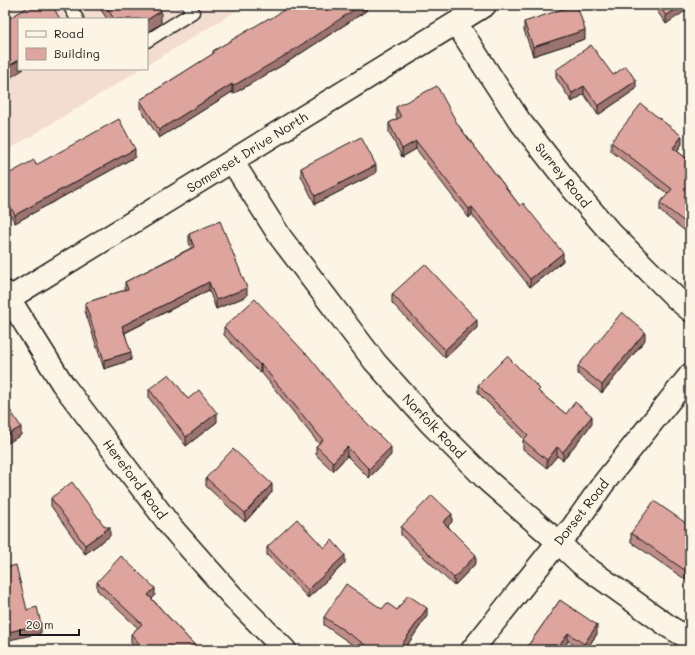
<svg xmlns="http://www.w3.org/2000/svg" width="695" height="655" font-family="Mali,sans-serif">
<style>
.built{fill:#f3ddd0}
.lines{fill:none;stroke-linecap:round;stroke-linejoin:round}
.lane-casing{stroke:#1c1c1c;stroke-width:15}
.street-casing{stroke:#1c1c1c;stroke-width:25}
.lane{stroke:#fcf5e5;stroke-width:12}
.street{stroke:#fcf5e5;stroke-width:22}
.wall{fill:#bf8d88;stroke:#1c1c1c}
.shaded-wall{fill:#9b736f;stroke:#1c1c1c}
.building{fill:#dea49e;stroke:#1c1c1c}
.labels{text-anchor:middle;stroke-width:4;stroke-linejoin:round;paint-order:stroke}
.street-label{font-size:13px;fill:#1c1c1c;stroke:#fcf5e5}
</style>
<rect width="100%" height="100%" fill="#fcf5e5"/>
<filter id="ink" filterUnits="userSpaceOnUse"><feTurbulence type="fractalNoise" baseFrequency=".025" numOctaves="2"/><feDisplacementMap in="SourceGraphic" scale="8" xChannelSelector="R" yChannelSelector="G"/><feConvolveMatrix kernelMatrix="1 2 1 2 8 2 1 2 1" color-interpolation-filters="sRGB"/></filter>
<g filter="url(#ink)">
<path class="built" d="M5 5H246L147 65V19H19V69H141L5 152Z"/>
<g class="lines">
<defs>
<path id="lane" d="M69 5 77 19
M147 41 193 12 188 5"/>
<path id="street" d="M456 23 519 120 572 188 610 232 677 299 690 310
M232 161 281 238 375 362 430 423 488 481 558 542 580 563 671 628 690 639
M5 292 62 383 172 528 233 597 285 650
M5 301 485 5
M472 650 558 542 572 528 603 484 690 375"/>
</defs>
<use href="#lane" class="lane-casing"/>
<use href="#street" class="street-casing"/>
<use href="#lane" class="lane"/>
<use href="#street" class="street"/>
</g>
<path class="wall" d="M98 5H157L161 24 147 32V19H107Z
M366 5V11L286 63 233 94 232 92 159 138 140 108V100L213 54V51L270 19Z
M653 5H690L666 24Z
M524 22 585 39 533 56 524 30Z
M556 70 613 75 636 89 598 115 584 94 572 102 556 78Z
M396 107 458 125 520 206 563 261 530 287 472 215 469 218 416 149 402 157 389 132V123L397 119 396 116Z
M611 142 682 144 677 151 690 161V235L660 211V203L668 194 611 151Z
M135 157 15 223 5 205V176Z
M301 168 376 173 315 204 301 176Z
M189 234 247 296 216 309 209 290 125 333 131 360 104 369 85 311V303L125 290V282L191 248 189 242Z
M392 294 477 328 445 358 392 303Z
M224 327 346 402 391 455 369 478 347 456 333 471 316 455V446L319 444 261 372 260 373 224 335Z
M645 340 602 393 578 374V366Z
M478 385 540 393 566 414 592 424 563 460 557 456 547 468 523 449V440L524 439 478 393Z
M149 389 188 399 217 422 186 446 149 398Z
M206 478 272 492 245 522 206 486Z
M51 498 110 536 85 554 51 506Z
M452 522 448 526 476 563 454 586 401 535V527Z
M690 526V574L686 580 631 542V533Z
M267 547 324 548 345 563 308 598 267 555Z
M97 582 155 596 152 599 199 650H137L131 643V634L138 628 97 590Z
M560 600 597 634 586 650H581L568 641 562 650H525Z
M382 609 397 610 427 616 404 650H360L324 625V617Z"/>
<path class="shaded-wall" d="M361 5H366V11L286 63 233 94V86Z
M682 5H690V8L666 24V16Z
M161 11V24L147 32V20Z
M585 30V39L533 56V47Z
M19 60V69H24L5 81V68Z
M636 81V89L598 115V106Z
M232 84V92L159 138V130Z
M584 86V94L572 102V93Z
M682 136V144L673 156V148Z
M416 141V149L402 157V149Z
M135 149V157L15 223V215Z
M376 165V173L315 204V196Z
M472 207V215L469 218V209Z
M563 253V261L530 287V279Z
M209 282V290L122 334V326Z
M247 288V296L216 309V300Z
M477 320V328L445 358V350Z
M645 332V340L602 393V385Z
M131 352V360L104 369V360Z
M261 364V372L260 373V365Z
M217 413V422L186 446V437Z
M592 416V424L563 460V452Z
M21 427V435L5 445V436Z
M347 447V456L333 471V462Z
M391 447V455L369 478V469Z
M557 447V456L547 468V460Z
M272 484V492L245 522V513Z
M452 514V522L443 531V522Z
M110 527V536L85 554V545Z
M7 534V543H5V535Z
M345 555V563L308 598V590Z
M476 555V563L454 586V578Z
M690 565V574L686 580V571Z
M155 588V596L148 603V595Z
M427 608V616L404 650H398Z
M41 624V633L5 641V633Z
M597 625V634L586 650H584V644Z
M568 633V641L562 650H556Z"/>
<path class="building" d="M31 5H52L60 19H19V60L5 68V21Z
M105 5H157L161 11 147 20V19H114Z
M291 5H361L286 55 233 86 232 84 159 130 140 100 214 53 213 51 269 18 270 19Z
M575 5H577L585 30 533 47 524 22Z
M659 5H682L666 16Z
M591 45 613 75 626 66 636 81 598 106 584 86 572 93 556 70Z
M437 86 458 125 520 206 523 203 563 253 530 279 472 207 469 209 416 141 402 149 389 123 401 117 396 107Z
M641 104 682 136 673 148 690 161V226L660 203 672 189 611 142Z
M119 119 135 149 15 215 5 197V176L34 160 36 165Z
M361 137 376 165 315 196 301 168Z
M220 221 247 288 216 300 209 282 122 326 131 352 104 360 85 303 128 289 125 282 194 247 189 234Z
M425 264 477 320 445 350 392 294Z
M255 299 306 354H307L346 402 391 447 369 469 347 447 333 462 316 446 323 440 261 364 260 365 224 327Z
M622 312 645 332 602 385 578 366Z
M507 356 540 389 538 391 566 414 575 402 592 416 563 452 557 447 547 460 523 440 528 435 478 385Z
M169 374 188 399 199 390 217 413 186 437 149 389Z
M5 402 21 427 5 436Z
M233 449 272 484 245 513 206 478Z
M72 482 105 527H110L85 545 51 498Z
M432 495 452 514 443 522 476 555 454 578 401 527Z
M654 501 690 526V565L686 571 631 533Z
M297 519 324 548 332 540 345 555 308 590 267 547Z
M5 526 7 534 5 535Z
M121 556 155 588 148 595 199 650H145L131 634 142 624 97 582Z
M16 565 27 610 37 607 41 624 5 633V568Z
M346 584 382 609 387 603 397 610 408 595 427 608 398 650H373L324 617Z
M560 600 597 625 584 644 568 633 556 650H525Z"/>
</g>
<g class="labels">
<g class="street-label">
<text transform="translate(247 152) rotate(-32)" y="5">Somerset Drive North</text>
<text transform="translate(563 175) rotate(51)" y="5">Surrey Road</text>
<text transform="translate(434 426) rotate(46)" y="5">Norfolk Road</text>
<text transform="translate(135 479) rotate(53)" y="5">Hereford Road</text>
<text transform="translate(581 512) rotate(-52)" y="5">Dorset Road</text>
</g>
</g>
<rect width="695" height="655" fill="none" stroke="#fcf5e5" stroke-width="20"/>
<rect x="10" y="10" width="675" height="635" fill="none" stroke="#1c1c1c" stroke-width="1.5" filter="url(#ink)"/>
<rect x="18" y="18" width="130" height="52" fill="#fcf5e5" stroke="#a29e95"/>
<rect x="26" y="31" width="20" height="6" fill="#fcf5e5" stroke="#a29e95"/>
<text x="54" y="38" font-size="12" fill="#1c1c1c">Road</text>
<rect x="26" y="48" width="20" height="12" fill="#dea49e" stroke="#a29e95"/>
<text x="54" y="58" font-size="12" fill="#1c1c1c">Building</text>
<path d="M20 629v6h59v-6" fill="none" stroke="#1c1c1c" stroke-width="2"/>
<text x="26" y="629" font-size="12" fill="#1c1c1c" stroke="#fcf5e5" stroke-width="3" paint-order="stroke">20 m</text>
</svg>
